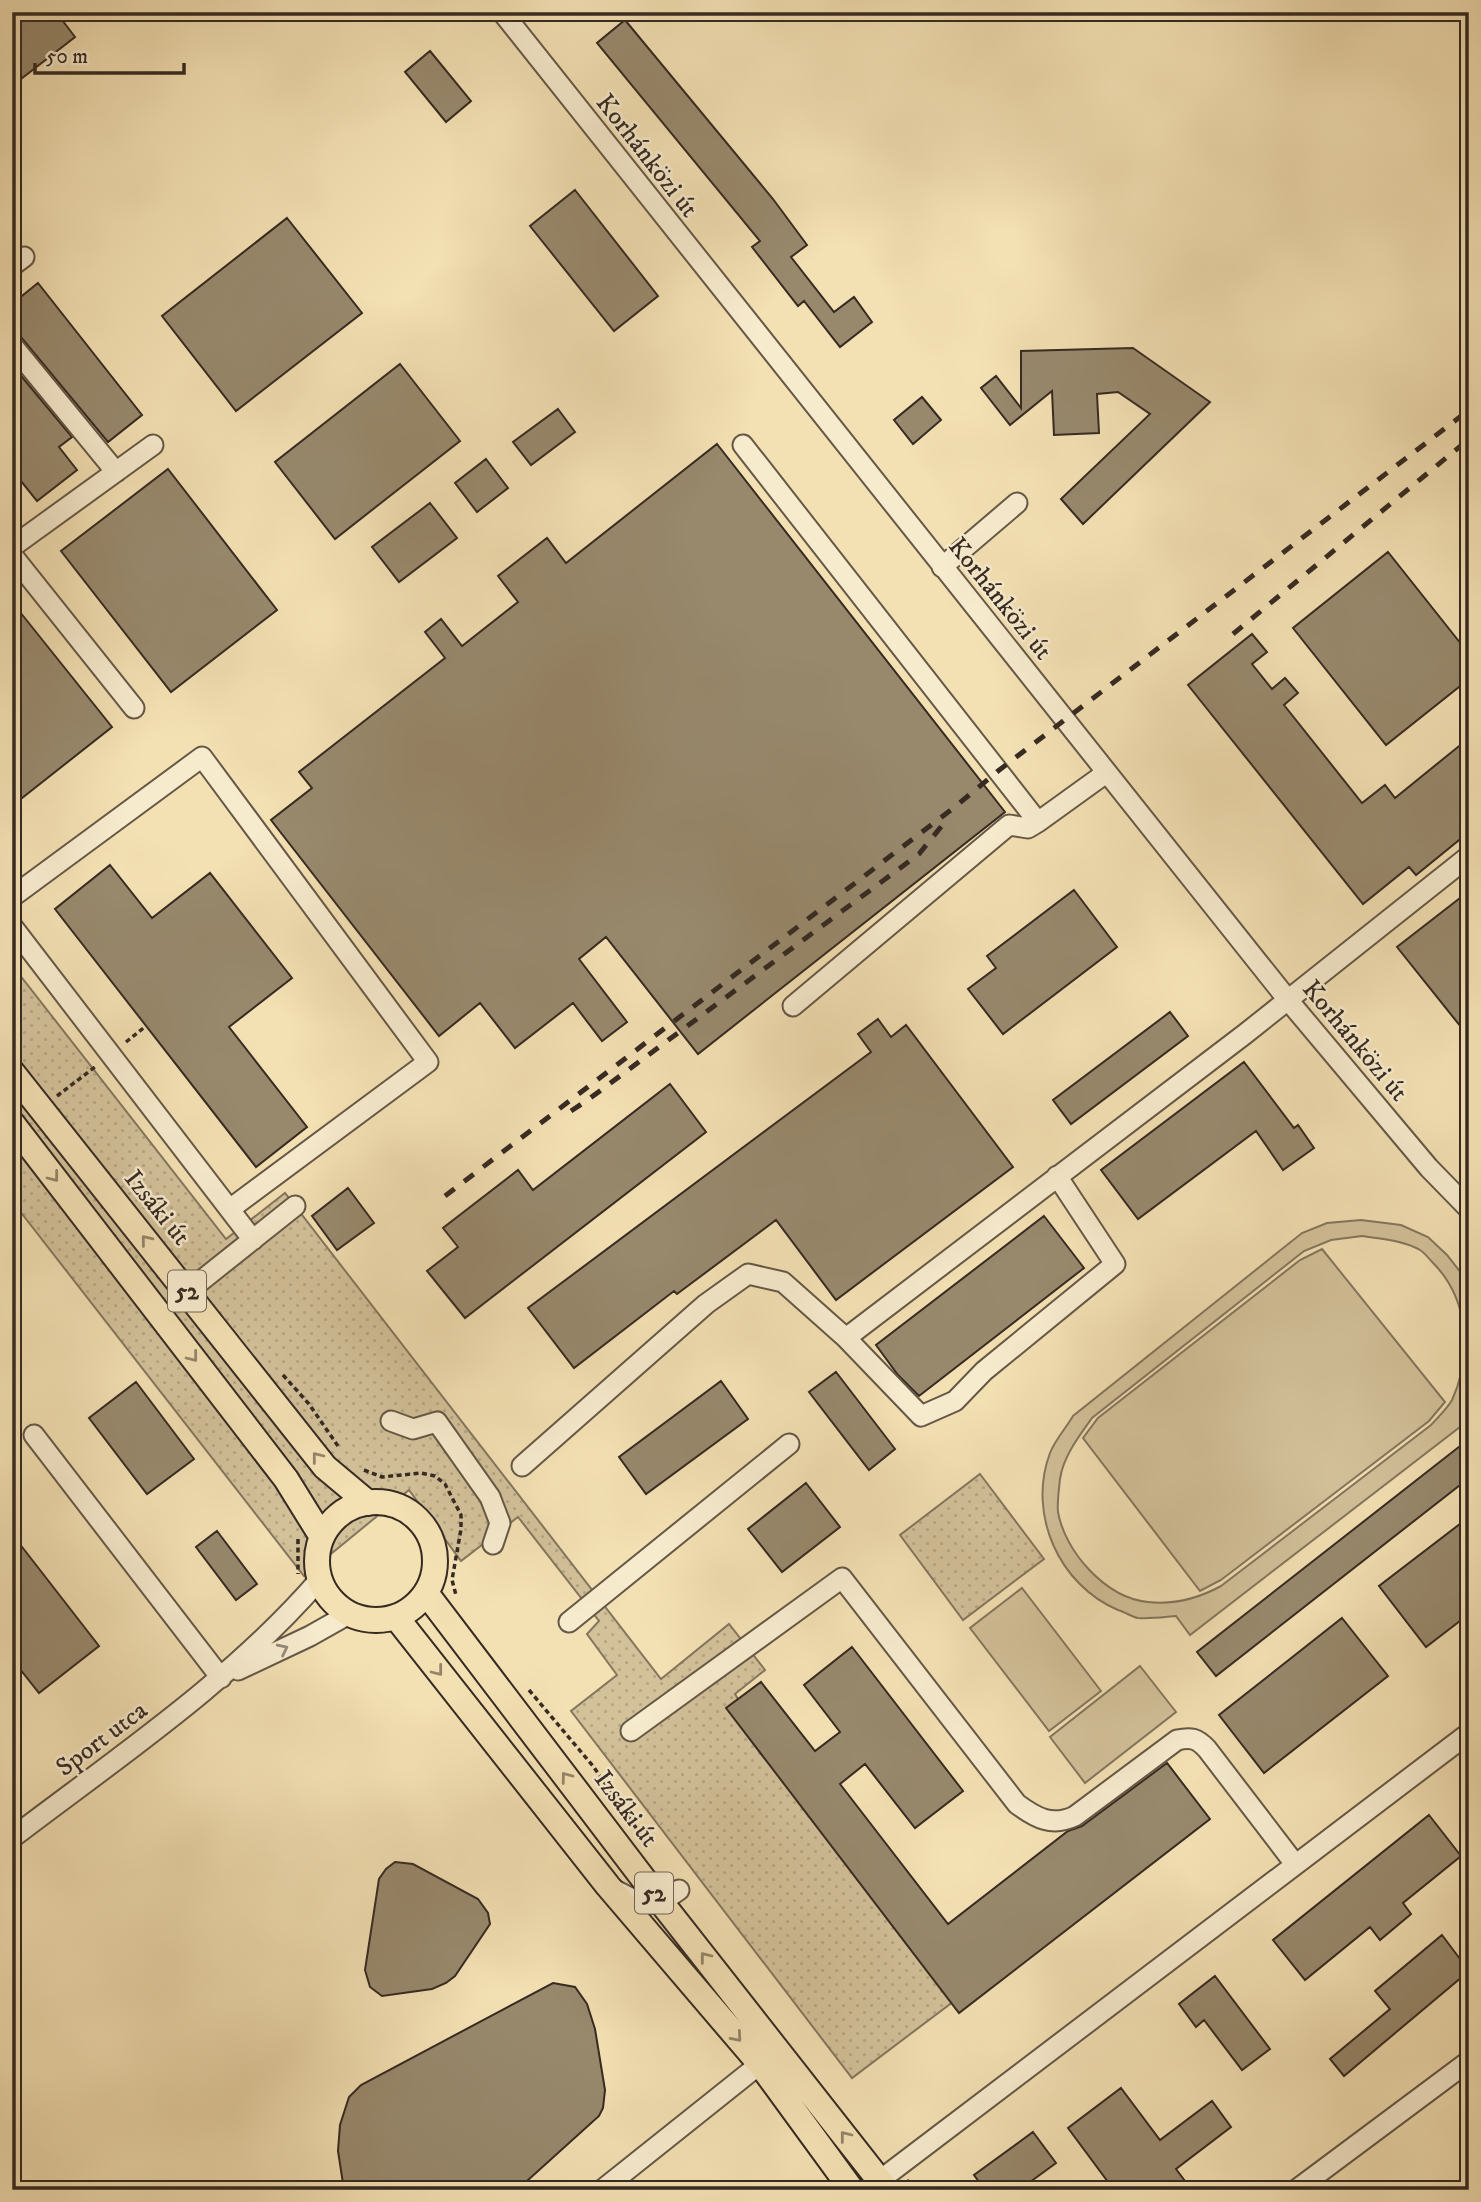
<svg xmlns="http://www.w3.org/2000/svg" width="1481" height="2202" font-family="'IM FELL DW Pica',serif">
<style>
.grass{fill:url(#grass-dots);stroke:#84765e;stroke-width:2}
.garden{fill:#d3c19a;stroke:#84765e;stroke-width:2;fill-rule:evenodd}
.building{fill:#98896d;stroke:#362a22;stroke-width:2}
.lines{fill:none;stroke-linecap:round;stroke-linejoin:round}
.minor-casing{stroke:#655846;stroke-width:23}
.major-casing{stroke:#362a22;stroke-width:28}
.path{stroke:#362a22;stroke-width:3.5;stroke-dasharray:5 3.5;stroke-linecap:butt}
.minor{stroke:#f7ebce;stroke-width:19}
.major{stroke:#f3e0b3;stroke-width:24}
.rail{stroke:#362a22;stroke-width:5;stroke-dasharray:12 12;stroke-linecap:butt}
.oneway{stroke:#94856a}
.oneway2{stroke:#968a78}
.labels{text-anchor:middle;stroke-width:5;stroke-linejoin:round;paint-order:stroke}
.shield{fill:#f7ebce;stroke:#706456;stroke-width:2}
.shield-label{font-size:24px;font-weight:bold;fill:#362a22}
.street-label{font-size:26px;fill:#362a22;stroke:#f7ebce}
</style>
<defs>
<pattern id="grass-dots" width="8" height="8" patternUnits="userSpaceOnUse" patternTransform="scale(1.75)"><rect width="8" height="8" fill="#d3c19a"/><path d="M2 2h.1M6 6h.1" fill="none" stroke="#b6a684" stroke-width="1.8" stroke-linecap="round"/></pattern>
</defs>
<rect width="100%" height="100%" fill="#f3e0b3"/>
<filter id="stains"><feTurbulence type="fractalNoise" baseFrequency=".00286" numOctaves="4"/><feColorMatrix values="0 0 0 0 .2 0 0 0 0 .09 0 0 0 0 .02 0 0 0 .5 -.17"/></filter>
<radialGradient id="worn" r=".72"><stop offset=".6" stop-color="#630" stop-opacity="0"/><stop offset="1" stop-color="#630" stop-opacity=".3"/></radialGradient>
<path class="grass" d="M12 965 226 1239 285 1193 661 1679 729 1624 765 1670 735 1694 806 1812 966 1992 852 2078 571 1711 617 1675 587 1634 599 1621 518 1517 461 1561 409 1490 304 1576 12 1201Z
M980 1474 1044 1559 963 1620 900 1535Z"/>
<path class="garden" d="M1361 1220 1401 1225 1428 1237 1447 1255 1469 1283V1420L1190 1635 1176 1616C1164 1617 1150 1619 1138 1618 1132 1617 1125 1612 1118 1610 1059 1585 1027 1514 1050 1453 1055 1440 1066 1428 1073 1416L1302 1233 1327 1223ZM1362 1236C1380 1239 1403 1240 1420 1250 1425 1253 1430 1260 1435 1265 1469 1301 1472 1356 1452 1400 1447 1409 1438 1417 1431 1425L1221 1586C1199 1598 1173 1605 1148 1602 1106 1598 1065 1552 1058 1512 1057 1502 1059 1489 1060 1479 1063 1457 1079 1436 1092 1418L1304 1251 1331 1240Z
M1322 1249 1445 1402 1429 1421 1221 1580 1200 1591 1083 1438 1098 1418 1300 1260Z
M1022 1588 1101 1691 1049 1731 970 1628Z
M1140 1666 1176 1712 1085 1783 1050 1737Z"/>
<path class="building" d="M12 12H56L75 37 12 86Z
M625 20 773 199 807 245 791 257 834 312 854 297 872 322 840 347 804 301 798 306 752 247 760 241 597 43Z
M430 51 471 101 446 122 405 72Z
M575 190 658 296 614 331 530 226Z
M287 218 362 313 236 411 162 316Z
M38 283 142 415 108 442 21 337 12 333V304Z
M1133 348 1210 402 1083 524 1061 499 1150 414 1118 392 1097 394 1099 433 1054 435 1052 391 1010 425 981 388 996 376 1021 408V351Z
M400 364 460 441 335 539 275 462Z
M12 365 72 437 59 447 77 470 37 501 12 470Z
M922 397 941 420 913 444 894 420Z
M558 409 575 432 531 465 513 442Z
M717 444 1005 812 698 1054 606 937 579 959 627 1022 602 1041 573 1003 515 1048 480 1003 439 1036 271 820 312 788 299 772 445 658 425 632 441 619 462 646 518 602 498 576 547 538 566 563Z
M486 459 508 488 477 512 455 483Z
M168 469 277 610 171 692 61 551Z
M430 503 457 538 399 582 372 547Z
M1388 552 1469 654V679L1386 745 1293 628Z
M12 602 112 727 12 806Z
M1252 634 1267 652 1252 664 1272 689 1285 678 1298 693 1284 705 1362 803 1385 785 1395 798 1469 738V832L1416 875 1409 867 1363 904 1188 685Z
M110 865 152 918 210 873 292 978 229 1027 307 1127 256 1167 55 909Z
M1074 890 1117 947 1003 1034 968 989 996 968 987 956Z
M1469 891V1037L1397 947Z
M1170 1012 1188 1036 1071 1124 1053 1100Z
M878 1019 891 1037 906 1025 1013 1167 836 1300 776 1220 677 1294 674 1291 574 1368 528 1308 871 1052 858 1034Z
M1244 1062 1294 1128 1298 1125 1314 1148 1283 1170 1256 1131 1138 1219 1101 1170Z
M670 1084 706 1132 465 1318 427 1271 458 1247 443 1228 518 1170 533 1190Z
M348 1188 374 1223 337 1250 312 1216Z
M1044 1216 1084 1268 919 1396 898 1375 876 1345Z
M836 1372 895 1449 869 1470 809 1392Z
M721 1381 748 1419 646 1494 619 1457Z
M136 1382 194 1459 147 1494 89 1418Z
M1469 1439V1478L1216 1676 1197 1652Z
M806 1483 840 1527 782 1572 748 1529Z
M1469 1517V1614L1426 1647 1379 1586Z
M217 1531 257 1584 236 1600 196 1547Z
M12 1534 99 1646 39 1693 12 1659Z
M1342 1618 1388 1676 1264 1773 1219 1715Z
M852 1647 963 1791 915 1828 865 1764 840 1784 948 1924 1068 1831 1082 1826 1167 1763 1210 1819 959 2013 726 1708 761 1682 815 1751 840 1732 804 1685Z
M1429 1815 1461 1856 1403 1903 1411 1914 1380 1940 1370 1927 1305 1980 1273 1940Z
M395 1862 413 1864 478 1899 488 1913 490 1924 455 1976 446 1983 432 1989 382 1996 370 1987 365 1970 379 1879 386 1869Z
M1442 1935 1469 1971 1344 2076 1330 2059 1390 2009 1375 1991Z
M1215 1976 1270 2049 1242 2070 1204 2020 1196 2027 1179 2004Z
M553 1983 575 1987 587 2004 595 2029 605 2090 603 2108 599 2116 517 2190H344L338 2151 340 2125 349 2097 361 2085Z
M1121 2088 1160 2140 1212 2101 1231 2127 1176 2169 1185 2181 1174 2190H1114L1068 2128Z
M1033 2132 1056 2163 1019 2190H985L974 2175Z"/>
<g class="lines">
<defs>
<path id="minor" d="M502 12 1288 1000 1429 1168 1469 1209
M12 266 24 257
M12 345 116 472
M743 445 1038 822 1106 773
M12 547 153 445
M12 555 134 708
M942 567 1017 503
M12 897 202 757 428 1062 230 1209
M12 926 253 1240
M793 1006 1009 825 1028 828 1038 822
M187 1292 295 1206
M846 1338 1245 1034 1469 856
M391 1421 413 1429 437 1422 490 1497 500 1523 493 1544
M34 1435 221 1678
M522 1466 706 1304 748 1274 783 1282 846 1338 921 1416 955 1401 984 1371 1115 1264 1057 1176
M569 1622 789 1444
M238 1670 310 1636 349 1614
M631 1731 842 1578 1017 1804C1036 1818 1052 1827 1075 1816L1177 1740C1191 1737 1197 1738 1207 1749L1295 1864
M12 1838C118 1757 232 1681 320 1579
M615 1890C645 1906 650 1911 679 1890
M602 2190 760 2064
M867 2190 1469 1733
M1296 2190 1469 2061"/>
<path id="major" d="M12 1072 325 1467 368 1503
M12 1123 286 1479 322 1537
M317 1561a59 59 0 1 1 118 0a59 59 0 1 1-118 0Z
M426 1593 661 1902 887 2190
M396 1617 608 1886 760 2064 852 2190"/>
</defs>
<use href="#minor" class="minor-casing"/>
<use href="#major" class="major-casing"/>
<path class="path" d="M12 1040 20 1051
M126 1042 146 1026
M57 1096 95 1067
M283 1375 309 1404 338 1446
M364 1470 382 1477 421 1473 435 1476 445 1484 461 1515V1529L452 1580 456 1595
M298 1539V1574
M529 1690 593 1766 648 1845
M907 2180 915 2190
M1333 2190 1346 2180"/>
<use href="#minor" class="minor"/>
<use href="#major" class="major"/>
<path class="rail" d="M1233 634 1469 439
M571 1111 589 1099 919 854 944 823
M445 1196 956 806 998 771 1469 410"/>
</g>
<defs><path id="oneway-chevron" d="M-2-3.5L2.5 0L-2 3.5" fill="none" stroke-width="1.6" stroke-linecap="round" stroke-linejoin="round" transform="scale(1.75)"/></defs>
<g class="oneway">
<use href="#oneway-chevron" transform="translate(54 1177) rotate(52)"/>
<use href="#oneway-chevron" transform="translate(146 1240) rotate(-129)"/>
<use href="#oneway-chevron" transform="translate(193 1357) rotate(52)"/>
<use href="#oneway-chevron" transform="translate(317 1457) rotate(-128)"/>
<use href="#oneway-chevron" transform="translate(438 1671) rotate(52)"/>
<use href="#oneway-chevron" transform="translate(566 1777) rotate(-127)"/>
<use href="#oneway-chevron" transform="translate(705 1957) rotate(-128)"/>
<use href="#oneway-chevron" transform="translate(737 2037) rotate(49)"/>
<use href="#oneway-chevron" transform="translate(845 2136) rotate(-128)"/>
</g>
<use class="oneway2" href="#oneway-chevron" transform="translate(283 1649) rotate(-26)"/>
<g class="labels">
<g class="shield">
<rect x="168" y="1270.5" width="38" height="41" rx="5"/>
<rect x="635" y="1872.5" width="38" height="41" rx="5"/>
</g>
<g class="shield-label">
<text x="187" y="1299">52</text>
<text x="654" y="1901">52</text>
</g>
<g class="street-label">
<text transform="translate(648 155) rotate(52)" y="9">Korhánközi út</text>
<text transform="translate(1001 598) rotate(51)" y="9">Korhánközi út</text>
<text transform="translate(1356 1040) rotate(50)" y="9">Korhánközi út</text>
<text transform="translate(158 1207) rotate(51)" y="9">Izsáki út</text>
<text transform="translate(101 1738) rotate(-37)" y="9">Sport utca</text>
<text transform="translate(627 1808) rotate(53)" y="9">Izsáki út</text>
</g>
</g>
<rect width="1481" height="2202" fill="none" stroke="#f3e0b3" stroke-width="42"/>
<rect x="14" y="14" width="1453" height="2174" fill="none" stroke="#362a22" stroke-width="3.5"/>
<rect x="21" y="21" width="1439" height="2160" fill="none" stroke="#362a22" stroke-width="2"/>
<path d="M35 63v10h149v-10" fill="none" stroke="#362a22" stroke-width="3.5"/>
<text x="46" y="63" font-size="21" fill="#362a22" stroke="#f7ebce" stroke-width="5" paint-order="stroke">50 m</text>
<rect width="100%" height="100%" filter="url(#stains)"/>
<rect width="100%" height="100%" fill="url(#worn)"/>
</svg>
